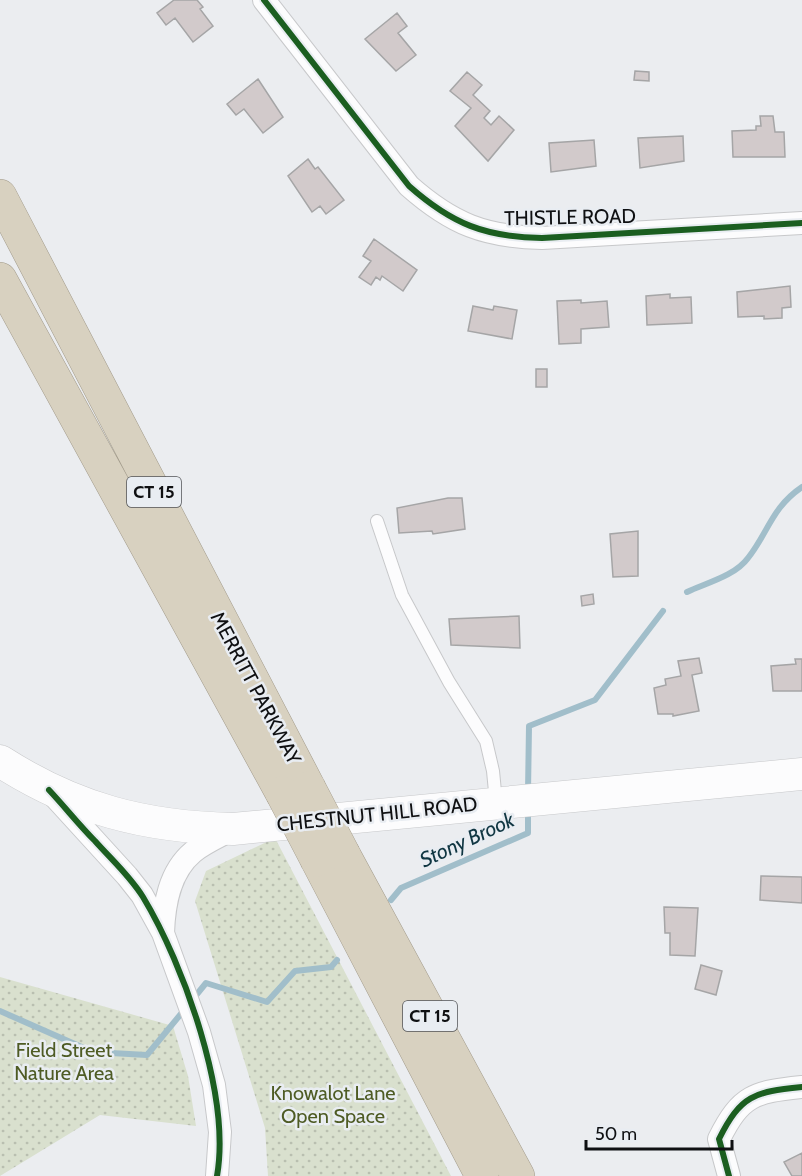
<svg xmlns="http://www.w3.org/2000/svg" width="802" height="1176" font-family="Cabin,sans-serif">
<style>
.park{fill:url(#park-dots)}
.lines{fill:none;stroke-linecap:round;stroke-linejoin:round}
.stream{stroke:#a1beca;stroke-width:6}
.building{fill:#d2cacb;stroke:#a5a5a6;stroke-width:1.5}
.service-casing{stroke:#c7c8ca;stroke-width:14}
.minor-casing{stroke:#c7c8ca;stroke-width:24}
.secondary-casing{stroke:#c7c8ca;stroke-width:33}
.motorway-casing{stroke:#a29b8b;stroke-width:34}
.service{stroke:#fcfcfd;stroke-width:12}
.minor{stroke:#fcfcfd;stroke-width:22}
.secondary{stroke:#fcfcfd;stroke-width:32}
.motorway{stroke:#d8d1c0;stroke-width:33}
.motorway-bridge-casing{stroke:#a29b8b;stroke-width:34;stroke-linecap:butt}
.motorway-bridge{stroke:#d8d1c0;stroke-width:33}
.cycleway-casing{stroke:#e9edf2;stroke-width:10}
.cycleway{stroke:#1b5e20;stroke-width:6}
.labels{text-anchor:middle;stroke-width:5;stroke-linejoin:round;paint-order:stroke}
.shield{fill:#e9edf2;stroke:#505255;stroke-width:1.5}
.shield-label{font-size:18px;font-weight:bold;fill:#0f1012}
.street-label{font-size:20px;fill:#0f1012;stroke:#e9edf2}
.park-label{font-size:20px;fill:#4e5b24;stroke:#e9edf2}
.water-label{font-size:21px;font-style:italic;fill:#103642;stroke:#e9edf2}
</style>
<defs>
<pattern id="park-dots" width="8" height="8" patternUnits="userSpaceOnUse" patternTransform="scale(1.5)"><rect width="8" height="8" fill="#d9e0ce"/><path d="M2 2h.1M6 6h.1" fill="none" stroke="#b9bfb0" stroke-width="1.8" stroke-linecap="round"/></pattern>
</defs>
<rect width="100%" height="100%" fill="#ebedf0"/>
<path class="park" d="M275 838 451 1176H268L265 1128 195 901 206 871Z
M0 977 173 1026 188 1076 196 1126 100 1115 0 1176Z"/>
<g class="lines">
<path class="stream" d="M687 592C706 583 735 576 748 558 768 533 772 507 802 487
M528 792 529 726 595 700 663 611
M391 900 401 888 528 833V811
M193 999 206 983 267 1002 295 971 331 967 337 960
M0 1011 93 1052 147 1055 185 1009"/>
</g>
<path class="building" d="M174 0H197L203 7 200 9 213 26 193 42 175 18 166 25 157 13Z
M397 13 407 26 398 33 416 55 396 71 365 39Z
M635 71 649 72V81L634 80Z
M467 72 482 85 473 95 490 111 484 118 491 125 499 116 514 130 488 161 455 126 471 108 450 91Z
M258 79 283 117 263 133 244 109 236 115 227 104Z
M760 116H773L775 132H784L785 157H733L732 131 756 130V126H761Z
M683 136 684 161 640 168 638 138Z
M594 140 596 166 551 172 549 143Z
M308 159 315 169 318 167 344 200 326 214 320 206 312 212 288 176Z
M374 239 417 270 403 291 382 276 380 280 376 277 371 285 359 277 371 261 363 256Z
M790 286 791 307 782 308V318L764 319V316L738 317 737 292Z
M670 294V298L691 297 692 323 647 325 646 296Z
M581 300V303L607 301 609 327 581 329V343L559 344 557 301Z
M473 306 493 310 494 306 517 310 512 339 468 331Z
M536 369H547V387H536Z
M448 498H462L465 529 433 534 432 531 399 533 397 508Z
M638 531V576L613 577 610 534Z
M593 594 594 604 582 606 581 596Z
M519 616 520 648 451 645 449 619Z
M699 658 702 673 692 675 699 711 673 716V714H658L654 688 666 685 665 679 681 676 678 661Z
M795 659H802V691H773L771 666 796 664Z
M761 876 802 877V903L760 900Z
M664 907 698 908 695 956 670 955V933H665Z
M701 965 722 971 716 995 695 989Z
M802 1153V1176H792L784 1162Z"/>
<g class="lines">
<defs>
<path id="service" d="M377 521 402 595 449 682 486 741 493 771 496 802"/>
<path id="minor" d="M264 0 409 186C452 224 485 237 542 238L802 223
M54 796 127 876 142 895 163 933 199 1032 214 1085 220 1132 217 1176
M163 933C164 905 169 872 193 852 204 843 220 836 233 829
M729 1176 719 1139C741 1095 754 1092 802 1087"/>
<path id="secondary" d="M0 761C75 809 144 827 233 829L802 774"/>
<path id="motorway" d="M0 196 309 788
M0 279 282 793
M344 855 518 1176
M317 860 482 1176"/>
</defs>
<use href="#service" class="service-casing"/>
<use href="#minor" class="minor-casing"/>
<use href="#secondary" class="secondary-casing"/>
<use href="#motorway" class="motorway-casing"/>
<use href="#service" class="service"/>
<use href="#minor" class="minor"/>
<use href="#secondary" class="secondary"/>
<use href="#motorway" class="motorway"/>
<defs>
<path id="motorway-bridge" d="M309 788 344 855
M282 793 317 860"/>
</defs>
<use href="#motorway-bridge" class="motorway-bridge-casing"/>
<use href="#motorway-bridge" class="motorway-bridge"/>
<defs>
<path id="cycleway" d="M264 0 409 186C452 224 485 237 542 238L802 223
M49 790C65 807 79 825 95 841 111 859 130 876 143 897 184 965 231 1096 217 1176
M729 1176 719 1139C741 1095 754 1092 802 1087"/>
</defs>
<use href="#cycleway" class="cycleway-casing"/>
<use href="#cycleway" class="cycleway"/>
</g>
<g class="labels">
<g class="shield">
<rect x="127" y="477" width="54" height="30" rx="4.5"/>
<rect x="403" y="1001" width="54" height="30" rx="4.5"/>
</g>
<g class="shield-label">
<text x="154" y="498">CT 15</text>
<text x="430" y="1022">CT 15</text>
</g>
<g class="street-label">
<text transform="translate(570 217) rotate(-1)" y="7">THISTLE ROAD</text>
<text transform="translate(256 688) rotate(62)" y="7">MERRITT PARKWAY</text>
<text transform="translate(377 814) rotate(-6)" y="7">CHESTNUT HILL ROAD</text>
</g>
<g class="park-label">
<text x="64" y="1057">Field Street<tspan x="64" dy="23">Nature Area</tspan></text>
<text x="333" y="1100">Knowalot Lane<tspan x="333" dy="23">Open Space</tspan></text>
</g>
<g class="water-label">
<text transform="translate(467 840) rotate(-25)" y="7">Stony Brook</text>
</g>
</g>
<path d="M586 1140v9h146v-9" fill="none" stroke="#0f1012" stroke-width="3"/>
<text x="595" y="1140" font-size="18" fill="#0f1012" stroke="#e9edf2" stroke-width="4.5" paint-order="stroke">50 m</text>
</svg>
